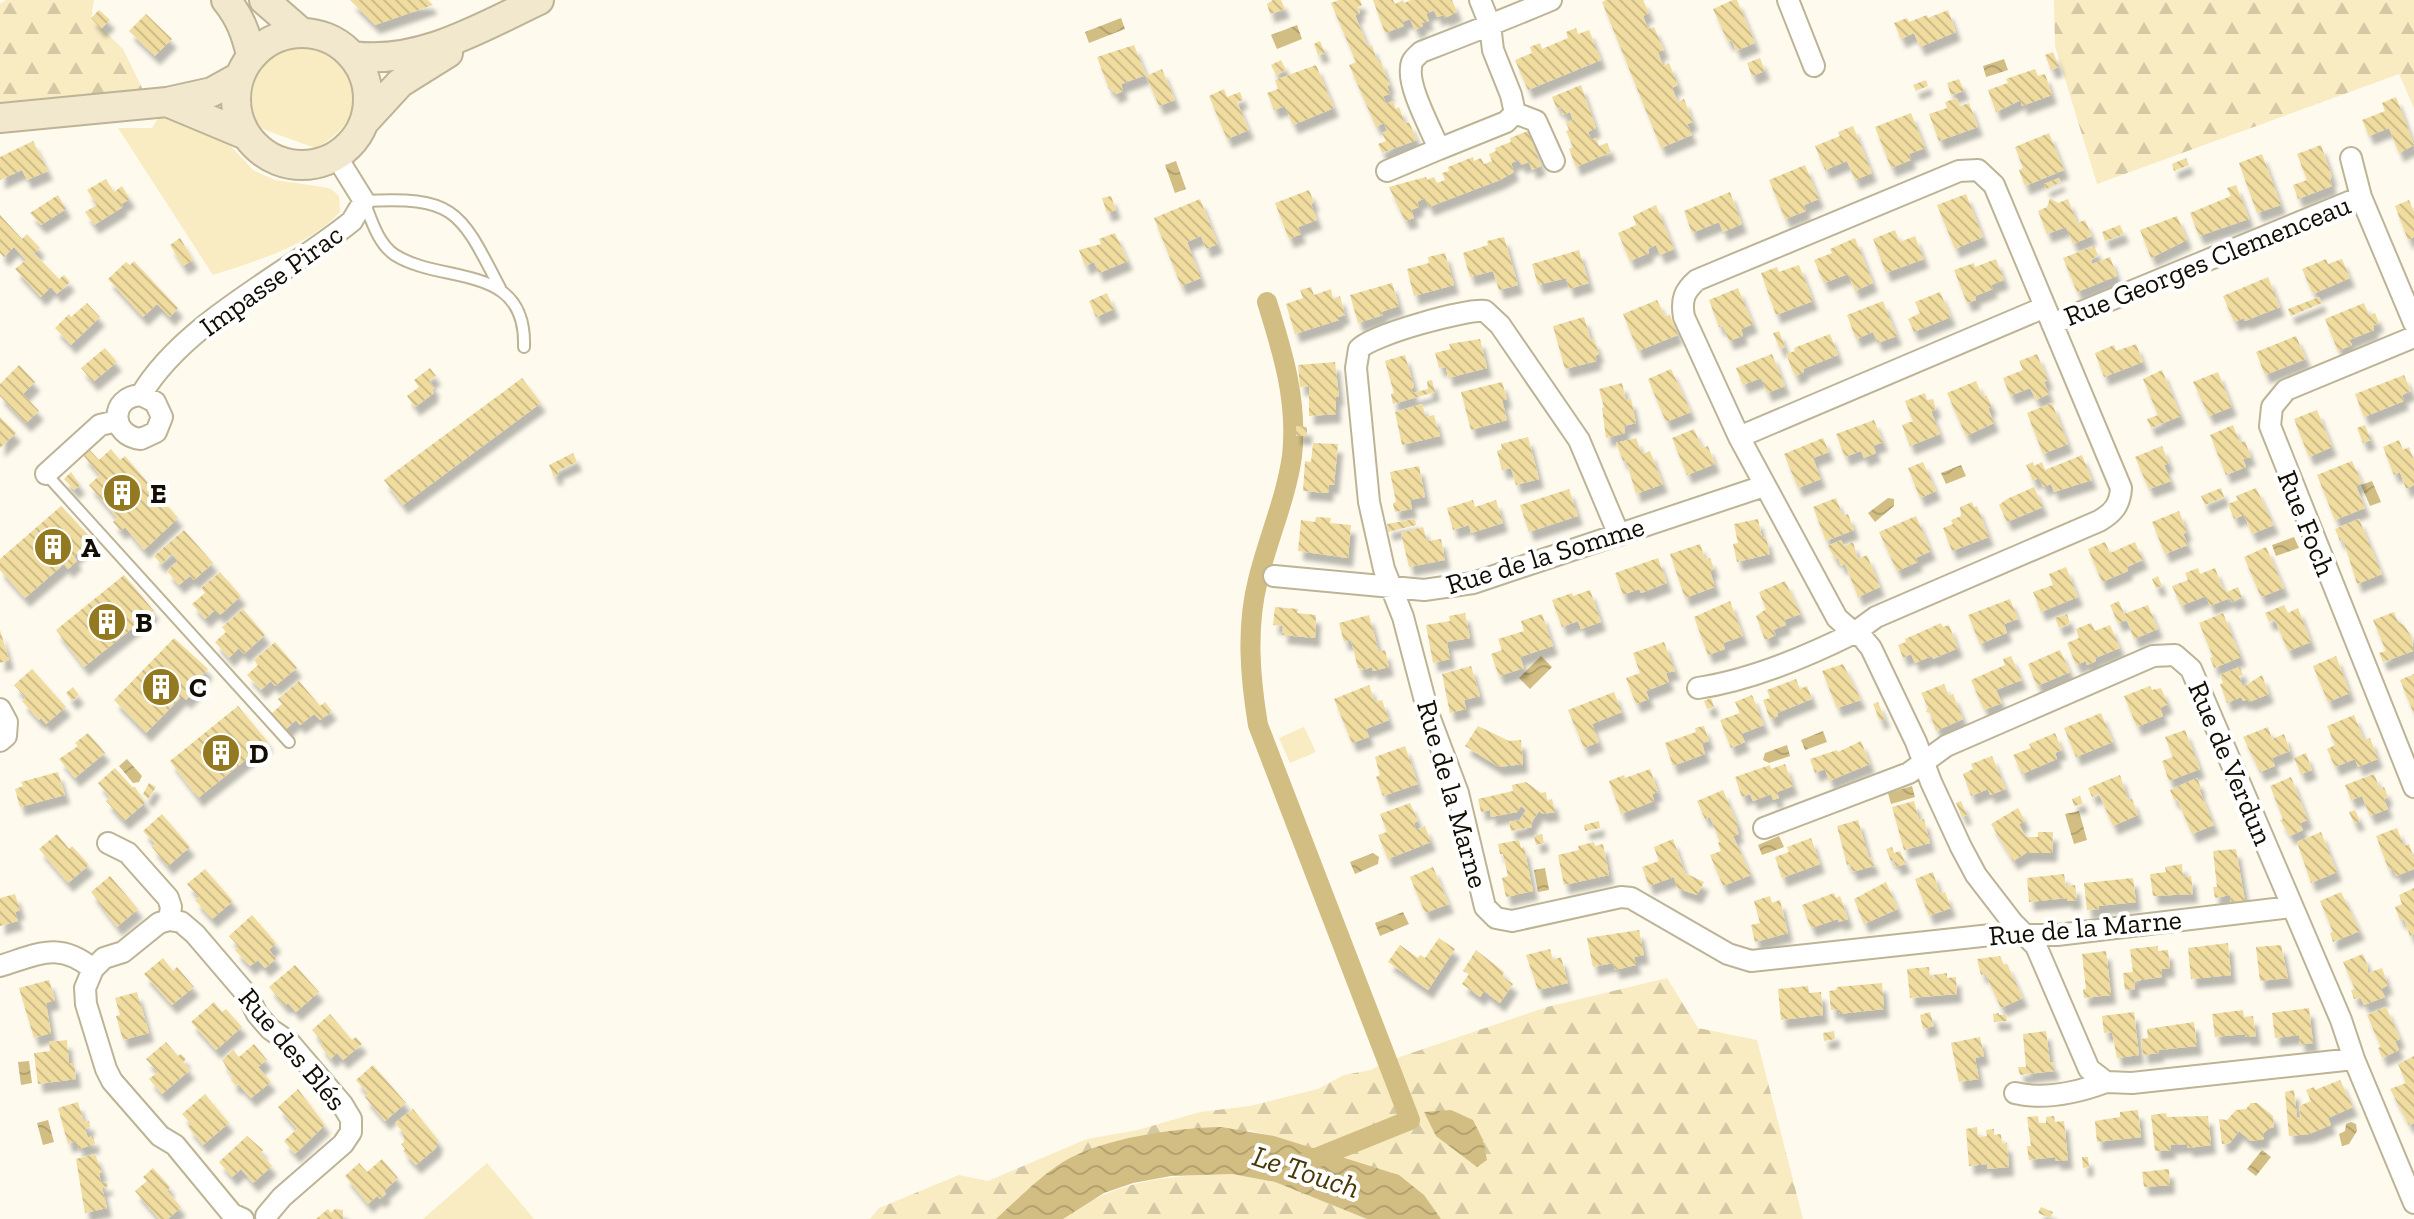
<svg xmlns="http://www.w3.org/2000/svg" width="2414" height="1219" font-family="'Zilla Slab',serif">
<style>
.green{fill:#f9ebc2}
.forest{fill:url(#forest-firs)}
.water{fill:url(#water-waves)}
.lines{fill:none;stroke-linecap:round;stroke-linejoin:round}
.canal{stroke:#d2be83;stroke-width:20}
.building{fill:url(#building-back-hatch);filter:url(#shadow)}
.lane-casing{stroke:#bdb496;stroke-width:14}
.street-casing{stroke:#bdb496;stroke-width:24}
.secondary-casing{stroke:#bdb496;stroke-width:32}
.lane{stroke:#fff;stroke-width:10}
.street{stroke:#fff;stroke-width:20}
.secondary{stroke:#f1e8ce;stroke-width:28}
.labels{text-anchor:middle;stroke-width:8;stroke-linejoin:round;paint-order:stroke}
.street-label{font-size:28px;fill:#120e05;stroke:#fff}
.poi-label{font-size:28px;font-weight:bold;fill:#120e05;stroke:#fff;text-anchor:start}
.water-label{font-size:30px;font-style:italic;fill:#473907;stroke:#fff}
</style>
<defs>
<pattern id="forest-firs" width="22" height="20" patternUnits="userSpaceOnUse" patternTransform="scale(2)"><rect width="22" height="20" fill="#f9ebc2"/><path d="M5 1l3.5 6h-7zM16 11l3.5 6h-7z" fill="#d4c8a5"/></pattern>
<pattern id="water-waves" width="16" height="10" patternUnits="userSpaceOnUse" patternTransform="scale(2)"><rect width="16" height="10" fill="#d2be83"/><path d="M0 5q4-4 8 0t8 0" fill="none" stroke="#b3a270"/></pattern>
<pattern id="building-back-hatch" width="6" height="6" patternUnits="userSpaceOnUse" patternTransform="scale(2)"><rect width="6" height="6" fill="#f0dc9f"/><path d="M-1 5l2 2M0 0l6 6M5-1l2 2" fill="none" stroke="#cdbc87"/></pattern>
<filter id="shadow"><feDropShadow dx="5" dy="9" stdDeviation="2" flood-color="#0004"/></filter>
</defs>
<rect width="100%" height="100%" fill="#fefaee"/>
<path class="green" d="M313 48C367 72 368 122 315 148L260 128C243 98 254 62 287 50 295 47 305 48 313 48Z
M160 115 187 121 226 141 253 170 275 180 323 187 331 189 339 196 340 212C309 246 256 261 213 275L118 128H152Z
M1304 727 1316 752 1290 763 1279 738Z
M487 1163 534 1219H423Z"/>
<path class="forest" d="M6 0H94L91 18 123 49 143 90 0 102V4Z
M2054 0H2414V108L2399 74 2097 184 2055 46Z
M1667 978 1698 1028 1757 1040 1803 1219H1439L1393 1173 1249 1130 996 1219H870L879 1208 959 1175 988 1181 1087 1139 1138 1130 1200 1112 1250 1106 1318 1089 1344 1075 1371 1070 1385 1062 1547 1007Z
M1232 1174 1275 1182 1367 1219H1063C1113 1180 1170 1175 1232 1174Z"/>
<path class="water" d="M1121 18 1125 29 1089 43 1085 32Z
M1297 25 1302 39 1277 49 1271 35Z
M2004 59 2008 70 1986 77 1983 66Z
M1176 161 1186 189 1175 193 1165 165Z
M1961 465 1966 476 1946 484 1941 473Z
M2372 481 2381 502 2370 506 2361 485Z
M1888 498 1894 499V506L1875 522 1868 513Z
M2294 537 2299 548 2276 556 2272 545Z
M1541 656 1552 667 1530 689 1519 678Z
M1823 731 1827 742 1805 750 1801 740Z
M1787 745 1790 756 1769 763 1763 760 1765 753Z
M127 759 142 776 139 782 133 783 119 766Z
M1912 786 1915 797 1891 804 1888 793Z
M2079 811 2087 840 2074 844 2065 814Z
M1779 836 1784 847 1762 855 1758 845Z
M1373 853 1379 857 1378 864 1355 874 1350 862Z
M1545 868 1549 890 1538 892 1534 870Z
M1403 912 1409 924 1380 936 1375 923Z
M29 1061 32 1083 21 1085 18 1062Z
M1451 1110 1473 1120 1483 1140 1487 1160 1477 1167 1436 1136 1424 1112Z
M48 1120 54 1142 43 1145 37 1123Z
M2351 1122 2356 1124 2357 1131 2349 1144 2342 1146 2339 1134 2345 1131 2346 1124Z
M1221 1127 1274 1136 1399 1175 1424 1195 1441 1219H1367L1275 1182 1232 1174 1171 1176 1133 1183 1104 1193 1063 1219H996C1017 1200 1038 1178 1063 1162 1102 1138 1175 1128 1221 1127Z
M2262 1150 2271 1157 2256 1176 2247 1169Z"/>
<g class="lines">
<path class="canal" d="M1267 302C1283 353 1298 402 1292 456 1286 499 1268 538 1258 580 1246 627 1250 677 1258 725L1410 1120 1306 1162"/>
</g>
<path class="building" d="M350 0H428L433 5 375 25Z
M1273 0H1281L1285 9 1270 14 1267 4Z
M1339 0H1360L1362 5 1358 7 1360 13 1355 15 1368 47 1372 45 1377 61 1380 60 1390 85 1387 86 1390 94 1383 96 1386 104 1393 101 1396 109 1399 107 1405 124 1409 122 1417 140 1382 153 1378 144 1386 141 1382 133 1387 131 1384 123 1376 127 1349 65 1356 62 1331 3Z
M1373 0H1393L1395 4 1403 0 1404 3 1411 0H1452L1457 12 1445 18 1444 15 1437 17 1434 10 1426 14 1429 21 1421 23 1423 26 1415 30 1410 19 1402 22 1404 26 1385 33Z
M1606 0H1643L1649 13 1643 16 1648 29 1654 27 1664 50 1658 52 1663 66 1669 63 1678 85 1672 88 1678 102 1684 99 1693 122 1687 124 1692 135 1661 148 1602 2Z
M1733 0H1737L1755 43 1736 51 1732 40 1728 42 1713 9Z
M99 10 110 20 101 29 91 18Z
M1948 10 1956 32 1920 47 1914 33 1901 39 1894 23 1907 18 1909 22 1927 15 1928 18Z
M146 14 172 39 155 56 129 31Z
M1576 28 1578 34 1589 30 1601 60 1528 90 1515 60 1532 53 1530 47 1540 43 1542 49 1568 38 1566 32Z
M1320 41 1325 53 1318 55 1314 44Z
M1134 45 1146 75 1121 84 1123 91 1114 95 1112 88 1109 89 1097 57Z
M2053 52 2059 67 2051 70 2045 55Z
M1760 58 1765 71 1752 76 1747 63Z
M1281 60 1286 70 1276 75 1271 65Z
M1316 65 1334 108 1293 125 1285 106 1274 110 1267 93 1278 89 1275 80Z
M1162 69 1175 100 1159 106 1146 76Z
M2035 69 2038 76 2045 74 2052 95 2022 106 2021 100 1996 112 1988 90 2008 83 2006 79Z
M1959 79 1964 91 1951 95 1947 83Z
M1926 80 1928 86 1916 91 1913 85Z
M1581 85 1596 128 1588 132 1591 140 1596 138 1599 146 1607 143 1611 152 1576 167 1569 149 1573 147 1566 131 1569 130 1566 123 1573 120 1570 112 1563 115 1560 107 1557 109 1552 97Z
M1224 89 1227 97 1240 92 1243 100 1237 102 1249 130 1227 139 1209 96Z
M2396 97 2414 145 2399 153 2389 128 2369 136 2362 120 2385 111 2382 103Z
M1957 98 1960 106 1969 103 1978 127 1939 141 1929 114 1947 108 1945 102Z
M1911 113 1925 148 1909 154 1911 160 1891 168 1875 127Z
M1853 126 1872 173 1855 180 1847 161 1825 170 1815 146 1840 136 1838 132Z
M1528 131 1541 166 1532 170 1529 162 1521 165 1519 160 1511 163 1514 172 1500 180 1429 207 1425 198 1417 202 1419 207 1411 210 1414 218 1405 221 1389 187 1426 177 1427 180 1434 177 1437 183 1445 180 1442 173 1449 171 1448 167 1473 157 1474 161 1481 158 1484 164 1492 161 1489 154 1496 151 1495 148 1511 142 1510 138Z
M2049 133 2064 170 2025 186 2019 170 2023 168 2015 147Z
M33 141 48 171 27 180 22 170 0 180V157Z
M2321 145 2332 177 2330 178 2332 186 2298 199 2293 185 2307 180 2297 154Z
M2262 154 2281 205 2257 213 2239 163Z
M2186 158 2189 165 2174 171 2172 164Z
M1805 165 1819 199 1804 205 1806 211 1785 219 1769 180Z
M2059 178 2061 182 2046 189 2044 184Z
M106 179 114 192 122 186 130 199 121 204 123 207 94 225 85 212 97 205 87 190Z
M2236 185 2249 219 2199 236 2190 213 2231 196 2227 188Z
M1309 190 1314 202 1311 204 1317 220 1298 227 1301 234 1289 239 1275 203Z
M1730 192 1742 224 1723 232 1719 222 1692 233 1684 211Z
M1966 194 1983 237 1955 249 1937 205Z
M58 195 66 209 41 225 30 213Z
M1111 196 1116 210 1107 213 1102 198Z
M2050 198 2058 203 2068 199 2077 223 2085 220 2092 236 2073 244 2066 227 2047 234 2038 211 2047 207Z
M1200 199 1218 244 1206 249 1201 236 1187 242 1201 278 1181 286 1154 218Z
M2409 200 2414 212V237L2408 240 2395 206Z
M1656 205 1674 249 1660 255 1656 245 1648 249 1649 253 1630 261 1618 233 1636 225 1633 216Z
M0 215 22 239 27 234 40 248 34 253 59 279 64 275 70 282 57 294 51 287 41 297 15 269 26 260 14 247 4 257 0 253Z
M2177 216 2187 240 2151 258 2140 230Z
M2120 225 2124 234 2105 241 2102 232Z
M1895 230 1900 242 1915 236 1924 259 1886 273 1873 239Z
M1115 233 1128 261 1099 273 1094 262 1085 266 1079 250 1101 244 1099 239Z
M1504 237 1518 285 1499 290 1493 271 1470 277 1463 253 1488 245 1487 241Z
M180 238 193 260 183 266 170 245Z
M1855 238 1873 283 1855 291 1848 274 1824 283 1814 260 1832 253 1830 249Z
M2094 246 2098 255 2091 260 2092 264 2110 257 2117 276 2077 292 2063 258Z
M1579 250 1589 283 1569 289 1566 278 1538 285 1532 264Z
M1445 253 1454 285 1414 296 1407 269 1429 263 1428 257Z
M1996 259 2004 280 1991 285 1993 289 1975 296 1976 300 1967 303 1954 270 1974 263 1975 267Z
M2326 259 2328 264 2342 259 2350 278 2313 294 2302 269Z
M134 261 178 308 170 317 157 304 143 317 108 279 126 262 130 265Z
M1799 265 1813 301 1776 315 1761 273 1777 267 1779 272Z
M2268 277 2280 307 2245 321 2244 318 2234 322 2223 296Z
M1392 283 1399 306 1381 312 1383 315 1358 323 1350 295Z
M1311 287 1314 295 1331 289 1333 299 1340 296 1345 315 1339 317V320L1295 334 1286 304 1303 298 1300 290Z
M1738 288 1753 324 1741 329 1743 336 1729 341 1723 326 1719 327 1709 300Z
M1940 292 1951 317 1914 332 1908 319 1920 313 1915 302Z
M1107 293 1114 309 1096 317 1089 301Z
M2319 297 2322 303 2291 316 2288 309Z
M1657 300 1665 316 1670 315 1678 335 1638 351 1623 314Z
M1883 301 1897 336 1878 343 1873 332 1856 339 1847 315Z
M87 303 100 317 71 345 55 328 69 314 71 317Z
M2364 303 2369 315 2375 313 2379 323 2373 325 2374 330 2349 340 2352 345 2338 351 2325 319Z
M1584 317 1591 340 1594 339 1599 354 1595 356 1597 361 1565 369 1553 326Z
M1779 331 1785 347 1780 349 1773 333Z
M1830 334 1838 355 1803 369 1804 372 1795 376 1786 354 1795 351 1794 348Z
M2296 336 2306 359 2265 375 2256 352Z
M1480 339 1487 368 1448 378 1446 367 1439 368 1435 353 1451 349 1449 344Z
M2136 344 2143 362 2104 377 2095 353 2114 345 2116 351Z
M105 348 117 362 93 382 81 368Z
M1772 354 1785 386 1767 393 1761 378 1743 385 1736 368Z
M2037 354 2048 380 2044 382 2049 394 2036 400 2030 388 2010 396 2003 378 2023 370 2019 361Z
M1405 355 1414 387 1411 389 1413 393 1428 389 1427 381 1432 380 1435 392 1393 404 1391 394 1394 393 1385 361Z
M1335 362 1339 397H1336V414L1309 416V386L1300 387 1298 365Z
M19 365 35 382 23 394 39 411 26 423 0 396V384Z
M430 368 436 376 429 381 435 388 432 390 434 393 415 407 407 396 419 387 414 380Z
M1671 369 1691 412 1666 422 1648 379Z
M2162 370 2181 416 2151 428 2147 419 2158 415 2143 379Z
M2218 372 2232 407 2209 416 2193 382Z
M2404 375 2411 391 2402 395 2404 401 2364 417 2355 394Z
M522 378 541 403 403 505 384 480Z
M1976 381 1983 397 1986 395 1992 406 1988 408 1994 423 1966 436 1947 393Z
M1502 382 1507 399 1502 400 1507 420 1471 430 1461 392Z
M1622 383 1626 400 1631 399 1636 423 1624 426 1625 433 1606 438 1602 408 1604 407 1599 389Z
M1925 393 1927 400 1933 399 1936 409 1931 411 1940 434 1910 446 1902 425 1913 421 1905 401Z
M2052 403 2068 444 2043 454 2027 413Z
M1422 404 1426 417 1434 415 1440 436 1402 445 1395 412Z
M2317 410 2332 447 2309 457 2294 419Z
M0 417 16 433 0 448Z
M1874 420 1883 442 1873 446 1876 453 1864 458 1861 451 1845 457 1836 434Z
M2233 425 2240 443 2245 441 2251 457 2243 459 2246 467 2226 475 2210 435Z
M2365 425 2371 440 2363 443 2357 428Z
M1296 426 1307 427V436H1296Z
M1694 429 1702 448 1708 446 1715 464 1687 475 1672 438Z
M1528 437 1539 479 1516 485 1511 468 1502 470 1497 451 1502 449 1501 444Z
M1636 438 1642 454 1650 451 1663 484 1636 494 1626 460 1623 461 1616 443Z
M1823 438 1829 452 1813 458 1821 479 1798 488 1784 454Z
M2399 440 2403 450 2409 447 2414 461V485L2406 489 2400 472 2394 475 2383 447Z
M1313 443 1338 444 1334 485H1329L1328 493 1303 491 1305 461 1311 462Z
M2162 446 2169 463 2164 465 2171 481 2149 489 2135 457Z
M89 449 99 460 111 449 120 460 125 456 178 518 144 550 125 527 121 531 113 522 117 518 89 485 100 475 83 455Z
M573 453 577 462 557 471 559 475 554 477 549 465Z
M2082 455 2092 480 2054 492 2051 484 2043 487 2039 478 2033 481 2026 465 2033 462 2034 466 2042 462 2045 470Z
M2352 461 2362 483 2356 486 2365 508 2335 520 2317 475Z
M1923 462 1936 491 1920 498 1908 468Z
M1419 466 1425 497 1410 500 1412 509 1395 512 1393 503 1396 502 1390 472Z
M71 472 80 485 74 490 64 479Z
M2034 487 2043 507 2007 522 1999 505 2007 499Z
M2221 488 2224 497 2205 505 2201 496Z
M2256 488 2274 525 2252 534 2244 515 2234 519 2228 504 2238 500 2236 496Z
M1569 489 1578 516 1529 532 1520 505Z
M1836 498 1843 516 1848 514 1854 530 1826 541 1813 507Z
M1473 500 1475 507 1496 500 1503 523 1471 533 1469 525 1453 530 1447 508Z
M1972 502 1974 507 1977 506 1989 537 1952 551 1943 528 1953 524 1951 520 1961 516 1960 507Z
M61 506 93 540 74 556 77 561 68 569 64 564 25 598 0 570V559Z
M2179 511 2187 532 2183 534 2188 545 2165 554 2152 522Z
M1916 516 1931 551 1916 558 1918 562 1897 571 1879 532Z
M1316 517 1331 518 1330 523 1351 525 1348 558 1298 551 1301 520 1315 522Z
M1415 519 1416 525 1388 532 1387 524Z
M1758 519 1762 538 1766 537 1770 554 1737 562 1733 544 1738 543 1734 524Z
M2359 519 2382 574 2357 584 2343 539 2340 541 2335 529Z
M1423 527 1427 541 1441 539 1445 560 1409 567 1401 533Z
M184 530 213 563 194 580 190 576 179 585 167 571 178 561 172 554 161 564 154 556Z
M1841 540 1844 546 1853 542 1858 559 1867 555 1880 587 1858 597 1845 564 1841 566 1838 558 1835 559 1828 546Z
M2105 542 2110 553 2135 542 2143 560 2127 567 2128 571 2102 582 2088 549Z
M1700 544 1705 559 1710 558 1714 569 1710 571 1715 587 1685 598 1670 554Z
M2266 547 2284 588 2261 597 2244 557Z
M1658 558 1667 583 1641 593 1639 589 1623 595 1615 573Z
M2066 567 2078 597 2041 612 2033 592 2053 585 2049 574Z
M2198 568 2200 574 2215 568 2223 589 2225 588 2227 592 2238 587 2242 597 2232 602 2230 598 2210 606 2206 596 2181 606 2172 586 2188 580 2185 573Z
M220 572 241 596 220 615 215 610 205 619 192 604 205 593 201 588Z
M124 575 154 611 84 667 56 630Z
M2158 576 2162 586 2156 588 2152 579Z
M1785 581 1801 614 1784 620 1786 625 1773 630 1776 635 1765 640 1756 616 1766 609 1759 592Z
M1590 590 1601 622 1581 629 1578 621 1562 627 1552 600 1572 593 1573 596Z
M2010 599 2018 619 2004 624 2007 633 1980 644 1968 615Z
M1730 601 1743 636 1723 643 1725 649 1708 655 1694 617Z
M2119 601 2124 614 2148 605 2158 629 2134 639 2127 620 2118 623 2110 605Z
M2284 605 2288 613 2298 608 2311 642 2288 651 2275 620 2269 622 2265 613Z
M1275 607 1298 609 1297 613 1316 615 1315 638 1282 635 1283 626 1273 625Z
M243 609 265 635 244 654 239 648 229 658 215 642 226 632 222 627Z
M2394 612 2398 622 2404 625 2412 638 2413 651 2383 662 2379 653 2386 651 2373 620Z
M1465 613 1470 638 1447 642 1450 659 1433 663 1426 625 1450 621 1449 616Z
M2223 613 2241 657 2214 668 2210 658 2213 657 2199 623Z
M1542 614 1553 646 1520 657 1524 668 1499 676 1491 654 1502 650 1498 639 1524 631 1521 621Z
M2067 614 2070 623 2059 628 2055 618Z
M1369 615 1379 652 1385 650 1389 667 1373 671 1372 667 1364 670 1358 668 1351 640 1344 642 1339 623Z
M1941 623 1943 627 1949 625 1958 648 1933 659 1932 656 1915 663 1911 654 1903 658 1898 645 1906 642 1905 639Z
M2091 623 2095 631 2110 625 2120 648 2095 658 2096 661 2087 665 2086 661 2076 665 2067 643 2079 638 2076 629Z
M0 630 9 660 0 663Z
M174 638 208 669 191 687 195 691 186 700 182 696 146 733 114 700Z
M275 642 297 668 275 686 271 681 261 690 247 675 258 665 254 660Z
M1664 642 1675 671 1666 673 1669 682 1646 691 1649 699 1636 704 1626 678 1640 673 1633 653Z
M2060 650 2070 672 2037 686 2028 664Z
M2011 656 2022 680 1996 690 2002 703 1984 710 1971 680 2005 665 2003 659Z
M2336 656 2350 693 2328 702 2313 666Z
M1843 664 1861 700 1837 708 1822 671Z
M1471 666 1480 696 1464 700 1466 709 1450 713 1442 674Z
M2240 667 2243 675 2239 676 2243 687 2262 675 2269 694 2249 702 2248 699 2243 701 2241 697 2227 703 2220 684 2223 683 2220 675Z
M32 669 66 707 46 724 41 718 39 720 22 701 26 698 14 685Z
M2414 674V714L2400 680Z
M1796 679 1800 689 1807 686 1812 699 1777 713 1778 716 1770 719 1763 700 1770 698 1767 690Z
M299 681 320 706 325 702 332 711 320 720 314 714 300 725 296 720 285 730 271 714 282 704 278 699Z
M1944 684 1949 696 1953 694 1963 719 1936 731 1930 713 1926 712 1928 707 1921 693Z
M1369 685 1375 702 1382 700 1389 720 1366 729 1369 737 1352 743 1334 699Z
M2150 686 2152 690 2161 688 2168 704 2160 708 2163 716 2137 727 2124 696Z
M73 687 79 695 72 701 66 693Z
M1614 692 1622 712 1592 724 1599 742 1584 748 1568 710Z
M1752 695 1764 725 1741 734 1745 742 1731 748 1720 720 1740 713 1735 702Z
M1711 698 1714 707 1707 709 1704 701Z
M1878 702 1885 719 1880 721 1873 704Z
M238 706 268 742 198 798 170 761Z
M2101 713 2113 742 2076 757 2064 728Z
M2354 715 2364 740 2370 738 2378 759 2358 767 2355 759 2335 767 2327 749 2335 745 2327 726Z
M1478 726 1509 741 1521 740 1523 764 1499 767 1465 746Z
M1704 726 1709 741 1702 743 1705 754 1673 766 1665 743 1696 732 1695 728Z
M2268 727 2272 739 2284 734 2290 751 2272 758 2275 766 2260 772 2243 737Z
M2185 730 2200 769 2169 781 2162 761 2173 757 2165 737Z
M88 733 105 753 75 778 59 759 78 746 75 743Z
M2055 733 2062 750 2055 753 2057 759 2022 774 2013 755 2031 748 2029 744Z
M1861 741 1870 764 1829 781 1825 769 1815 773 1810 759 1837 750 1838 752Z
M1405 746 1418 784 1383 796 1376 777 1380 775 1375 757Z
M2306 753 2312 770 2301 774 2294 758Z
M1992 756 2006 789 1990 795 1988 789 1971 796 1963 774 1973 769 1971 764Z
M1785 764 1793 786 1777 792 1779 798 1773 800 1771 794 1753 801 1750 794 1742 797 1735 777 1770 765 1771 769Z
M115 768 132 787H135L145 803 124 821 106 801 110 797 98 783Z
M1650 769 1658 792 1652 794 1654 801 1621 814 1609 781 1624 775 1625 778Z
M58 772 65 795 20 807 15 789 23 786 21 782Z
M2374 774 2380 789 2384 787 2388 797 2384 799 2388 809 2370 816 2362 796 2351 800 2345 785Z
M2120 775 2128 800 2132 799 2138 815 2113 826 2099 794 2092 797 2088 788Z
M2291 777 2308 820 2300 823 2303 830 2290 836 2280 820 2283 819 2270 786Z
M2197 778 2201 788 2199 789 2214 825 2192 834 2177 799 2174 800 2170 790Z
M1526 782 1541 793 1546 792 1547 801 1552 799 1555 812 1543 814 1539 811 1531 823 1532 827 1511 831 1509 822 1520 820 1526 810 1521 806 1517 812 1491 817 1490 810 1481 812 1478 799 1513 791 1512 785Z
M149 783 156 787 148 799 143 794Z
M1723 790 1738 825 1736 826 1739 834 1733 836 1751 875 1723 886 1710 855 1721 851 1718 843 1720 842 1710 817 1705 819 1697 801Z
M2080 796 2083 804 2074 806 2072 799Z
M1914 801 1919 820 1924 819 1930 843 1904 850 1892 807Z
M1961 801 1967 815 1962 817 1956 803Z
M1410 803 1418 821 1414 823 1416 830 1425 826 1431 842 1388 859 1378 835 1387 832 1380 814Z
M2018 808 2025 821 2019 824 2026 837H2038V832H2053L2052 853H2026L2013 861 1991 824Z
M2355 810 2360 821 2354 823 2349 812Z
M162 814 190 847 168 866 152 847 155 844 143 831Z
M1858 820 1869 858 1871 857 1874 866 1852 872 1850 864 1847 865 1837 826Z
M1599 821 1600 828 1585 831 1584 825Z
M2397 828 2404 846 2409 844 2414 859V869L2396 876 2393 868 2389 870 2376 836Z
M2321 832 2337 872 2311 883 2297 842Z
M57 834 69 849 72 846 89 865 68 883 39 849Z
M1542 834 1544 843 1536 845 1534 836Z
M1811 838 1820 864 1782 878 1775 857 1789 852 1787 847Z
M1673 839 1685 873 1704 882 1697 895 1677 888 1674 877 1649 886 1642 867 1659 861 1654 847Z
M1519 840 1521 848 1524 847 1533 891 1506 897 1502 878 1508 876 1503 854H1500L1498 844Z
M1594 842 1595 846 1603 844 1609 875 1564 885 1558 855 1579 850 1578 846Z
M1892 847 1894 853 1900 851 1906 864 1896 867 1894 860 1891 861 1886 849Z
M2236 849 2245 901 2231 902 2230 895 2215 898 2213 887H2217L2213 851Z
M2182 864 2183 877 2191 876 2193 894 2153 896 2150 874 2166 872 2165 867Z
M1433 867 1449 904 1425 913 1410 877Z
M205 869 233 901 212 919 195 900 199 897 187 884Z
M1933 872 1940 894 1945 892 1951 908 1929 916 1915 879Z
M2064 874 2066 886 2075 885 2077 900 2067 901V898L2029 902 2027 878Z
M110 876 138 909 117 927 91 892Z
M2133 878 2136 902 2099 906V909L2087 910 2084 883Z
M1886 882 1898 909 1864 924 1854 899Z
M2414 888V934L2410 936 2404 919 2400 920 2395 907 2402 904 2399 895Z
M2341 892 2360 931 2333 942 2330 933 2333 932 2320 901Z
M1834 893 1836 898 1840 896 1848 919 1839 922 1838 919 1811 928 1802 905Z
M15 894 20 910 15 912 18 921 0 926V898Z
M1770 896 1772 903 1780 900 1788 933 1755 942 1751 925 1760 923 1754 901Z
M252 915 276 943 269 950 276 959 265 968 258 960 250 966 235 950 239 947 229 936Z
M1639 930 1644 955 1634 957 1636 965 1615 970 1613 963 1593 967 1587 938Z
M1439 938 1455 949 1428 990 1388 962 1400 945 1418 958 1420 955 1425 958Z
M2228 943 2231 975 2191 979 2188 948Z
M2281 945 2288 978 2260 981 2256 947Z
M2158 946V951L2168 950 2170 968 2161 969 2162 977 2134 981 2135 989 2125 990 2123 973 2133 972 2130 949Z
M1550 949 1553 960 1561 957 1568 983 1538 990 1526 955Z
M1476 950 1504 972 1502 976 1513 984 1500 1003 1484 991 1480 997 1462 984 1469 974 1463 971Z
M2106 951 2111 995 2084 998 2083 989H2086L2082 954Z
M2363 954 2368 967V973L2382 968 2388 985 2381 989 2385 997 2364 1005 2360 997 2354 999 2351 990 2355 989 2343 962Z
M2000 956 2004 965 2007 964 2023 998 2001 1008 1985 973 1981 975 1977 959Z
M163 958 173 971 177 967 194 987 172 1005 144 974Z
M295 965 319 992 296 1012 288 1003 285 1006 269 987Z
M1929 967 1930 978H1934L1933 975 1947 973V978L1956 977 1957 994 1910 998 1907 969Z
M49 980 55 1000 46 1003 51 1033 34 1038 19 988Z
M1882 983 1884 1009 1839 1014V1009L1831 1010 1829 991 1836 990 1837 987Z
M1808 986 1809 993 1821 992 1823 1015 1781 1020 1778 989Z
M137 992 149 1033 123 1040 116 1016 120 1015 115 998Z
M214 1002 222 1012 226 1009 242 1027 216 1050 191 1022Z
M2386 1007 2400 1039 2395 1041 2399 1050 2382 1058 2378 1048 2381 1047 2367 1015Z
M2309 1008 2313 1043 2300 1044 2299 1035 2275 1038 2272 1013Z
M2243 1010 2244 1017 2253 1016 2256 1036 2246 1037 2245 1034 2215 1037 2212 1014Z
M1930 1012 1934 1026 1923 1029 1920 1015Z
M2134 1012 2139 1055 2117 1058 2112 1032 2104 1033 2102 1016Z
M1999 1013V1015L2006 1014 2007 1021 1994 1022 1993 1014Z
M330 1014 352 1040 356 1037 362 1044 343 1060 337 1053 331 1059 320 1045 323 1043 312 1030Z
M2194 1022 2197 1046 2159 1050V1053L2143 1055 2141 1039 2148 1038 2147 1029Z
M1834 1031 1835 1039 1824 1041 1823 1033Z
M2046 1031 2050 1063 2053 1062 2054 1071 2020 1075 2018 1067H2026L2023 1034Z
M1980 1037 1984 1056 1975 1058 1979 1079 1959 1082 1951 1043Z
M67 1040 69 1064 74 1063 76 1079 38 1084 34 1053 50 1051 49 1042Z
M166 1042 178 1056 181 1054 186 1059 183 1062 190 1070 162 1094 149 1079 158 1072 146 1059Z
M254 1044 267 1060 258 1067 271 1082 251 1098 238 1084 236 1086 231 1080 233 1078 222 1060 233 1050 239 1057Z
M2414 1056V1123L2409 1125 2390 1089 2406 1083 2398 1064Z
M373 1065 406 1103 385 1121 365 1097 368 1094 356 1080Z
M2340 1080 2353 1107 2328 1118 2331 1125 2309 1134 2289 1136 2285 1092 2294 1090 2297 1117H2301L2299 1106 2311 1101 2306 1090 2314 1087 2315 1090Z
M298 1089 325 1125 295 1154 284 1141 297 1129 278 1107Z
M205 1094 229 1123 203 1145 188 1127 191 1124 182 1114Z
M78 1102 84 1122 89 1121 90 1127 85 1129 88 1138 93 1136 95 1144 79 1149 76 1141 68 1144 58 1108Z
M2251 1103H2257L2273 1116 2274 1127 2268 1129 2264 1133V1139L2251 1141 2239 1131 2230 1143 2222 1144 2219 1119 2227 1120 2236 1110 2246 1109Z
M413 1109 438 1140 436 1148 416 1165 403 1151 405 1149 401 1144 404 1142 403 1132 395 1123Z
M2138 1110 2141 1137 2097 1142 2095 1121 2120 1117V1112Z
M2166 1113 2167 1117 2208 1116 2211 1145 2188 1148 2187 1144 2170 1145 2171 1150 2155 1151 2151 1115Z
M2038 1116 2039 1123H2046V1117L2054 1116 2055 1122 2064 1121 2068 1160 2056 1161 2055 1157 2029 1160 2027 1146H2031L2027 1117Z
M1977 1127 1978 1137 1987 1136 1986 1130 1994 1129V1135L2001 1134 2002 1144 2007 1143 2009 1167 1987 1169V1164L1969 1166 1966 1129Z
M247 1136 263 1150 260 1153 272 1166 253 1183 241 1169 232 1177 219 1162Z
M95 1154 102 1172 99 1173 101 1183 107 1182 108 1186 102 1188 107 1208 85 1213 76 1159Z
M2082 1157H2088L2089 1167 2083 1168Z
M382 1159 398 1178 384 1191 386 1194 380 1199 377 1196 368 1204 345 1176 359 1163 367 1172Z
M153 1168 170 1187 167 1191 181 1207 168 1219H159L135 1191 147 1181 143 1177Z
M2169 1169 2170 1185 2144 1187 2142 1172Z
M2041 1207 2053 1212 2050 1218 2038 1213Z
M328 1209 331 1213 335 1209 343 1210V1219H316Z"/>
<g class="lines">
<defs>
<path id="lane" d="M500 288C460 211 456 196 364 201 371 219 378 244 395 255 443 285 527 262 524 347
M46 474 289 742"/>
<path id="street" d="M1480 0 1490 25 1493 50 1511 95 1515 113 1506 122 1439 149C1431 129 1408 88 1411 68 1411 60 1416 57 1421 52 1465 35 1508 18 1551 0
M1788 0 1814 66
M1515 113 1536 121 1554 161
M2351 158 2361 197
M1978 170 1994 185 2121 488C2120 505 2113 513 2099 521L1876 617 1854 633 1837 618 1739 437 1684 317C1681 300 1684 291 1697 280L1959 171Z
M1387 171 1439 149
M2052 324 2361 197 2414 323
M2414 337 2286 390 2272 407 2270 426 2414 787
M141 395 155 402 162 417 156 432 141 439C110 436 109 397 141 395 184 322 286 275 352 221L364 201 336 156
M1739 437 2045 307
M46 474 100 425 117 421
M1619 535 1579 440 1500 325 1485 311C1465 309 1371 335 1359 349L1356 368 1369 502 1384 569 1403 617 1429 716 1458 793 1485 907 1496 918 1512 921 1621 897 1631 898 1728 954 1751 961 1991 935H2057L2291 907
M1274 576 1424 590 1473 583 1764 486
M1698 688C1751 680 1806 657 1854 633L1862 637 1871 648 1916 742 1931 782 1961 847 1976 875 2013 923 2036 946 2089 1069 2106 1082 2132 1083 2354 1059
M0 709 7 722 6 736 0 741
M1764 828 1909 773 1946 746 2153 656 2175 655 2191 669 2341 1020 2354 1059 2414 1203
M108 843 128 853 168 898 171 907 169 920
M0 966C39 954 59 941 93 969
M2015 1093C2044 1100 2079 1092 2106 1082
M243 1219 232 1214 175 1145 160 1136 112 1081 106 1069 86 1004 85 988 93 969 104 958 123 952 159 923 169 920 181 922 195 934 248 996 257 1014 270 1029 289 1042 342 1104 351 1119V1132L343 1144 282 1197 266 1216"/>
<path id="secondary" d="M226 0C240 17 246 34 251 55
M264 0 301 32
M236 99a66 66 0 1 1 132 0a66 66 0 1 1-132 0Z
M354 56C419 65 482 27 539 0
M167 102 246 135
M0 118 167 102 212 92 239 77
M366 120 400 83 448 53"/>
</defs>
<use href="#lane" class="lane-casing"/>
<use href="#street" class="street-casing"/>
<use href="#secondary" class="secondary-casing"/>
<use href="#lane" class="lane"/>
<use href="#street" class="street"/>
<use href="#secondary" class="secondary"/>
</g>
<defs>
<symbol id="building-disc" viewBox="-11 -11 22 22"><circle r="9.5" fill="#937920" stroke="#fff"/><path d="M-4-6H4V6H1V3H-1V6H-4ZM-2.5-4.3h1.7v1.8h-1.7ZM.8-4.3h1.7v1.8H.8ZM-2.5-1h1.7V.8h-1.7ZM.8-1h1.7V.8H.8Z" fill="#fff"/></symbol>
</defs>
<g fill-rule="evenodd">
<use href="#building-disc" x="100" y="471" width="44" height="44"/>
<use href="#building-disc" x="31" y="525" width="44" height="44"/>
<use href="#building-disc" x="85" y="600" width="44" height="44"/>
<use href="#building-disc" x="139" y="665" width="44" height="44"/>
<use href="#building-disc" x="199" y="731" width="44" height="44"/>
</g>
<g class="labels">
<g class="street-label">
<text transform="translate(2207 260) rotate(-22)" y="10">Rue Georges Clemenceau</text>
<text transform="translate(271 280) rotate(-36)" y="10">Impasse Pirac</text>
<text transform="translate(2307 523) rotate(68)" y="10">Rue Foch</text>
<text transform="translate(1545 555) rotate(-17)" y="10">Rue de la Somme</text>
<text transform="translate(2231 763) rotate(67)" y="10">Rue de Verdun</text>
<text transform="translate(1453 794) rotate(74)" y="10">Rue de la Marne</text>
<text transform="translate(2085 927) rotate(-5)" y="10">Rue de la Marne</text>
<text transform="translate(293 1049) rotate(50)" y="10">Rue des Blés</text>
</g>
<g class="poi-label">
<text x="150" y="503">E</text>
<text x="81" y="557">A</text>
<text x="135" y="632">B</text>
<text x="189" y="697">C</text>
<text x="249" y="763">D</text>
</g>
<g class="water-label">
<text transform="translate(1306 1172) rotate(18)" y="10">Le Touch</text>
</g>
</g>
</svg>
